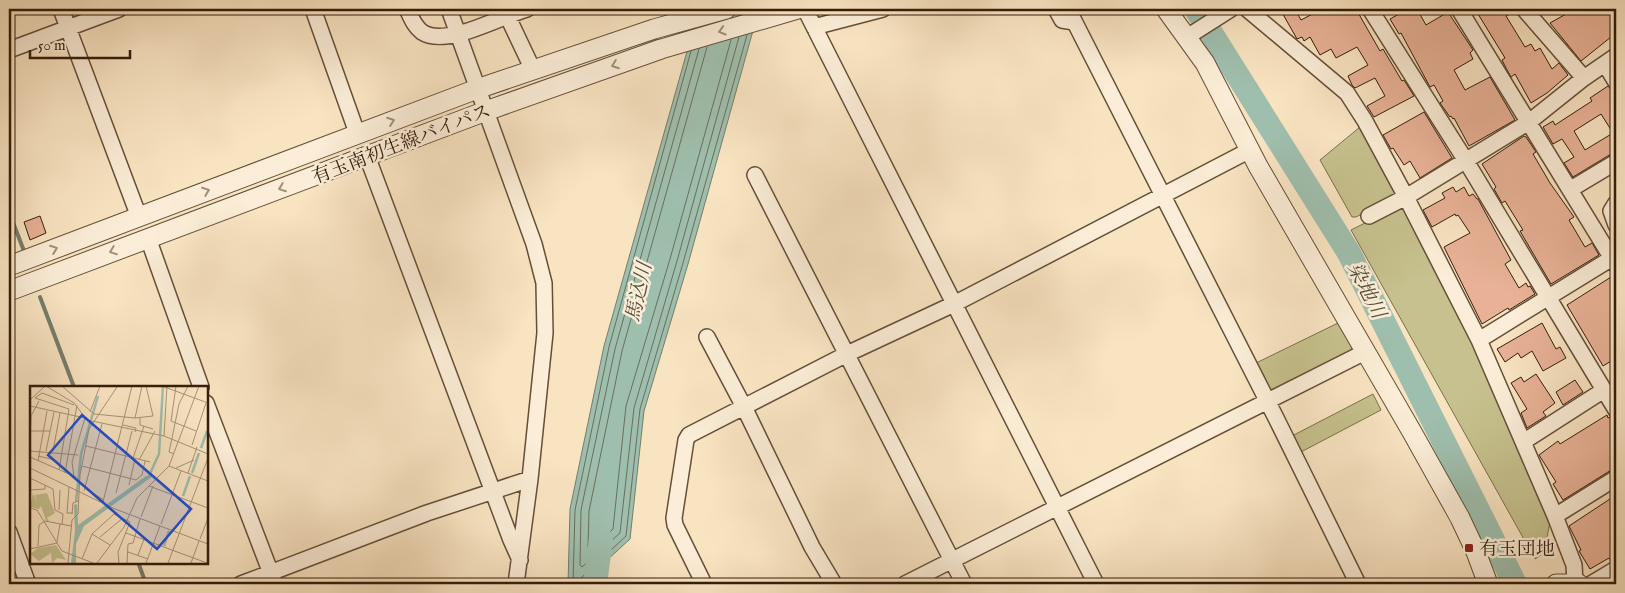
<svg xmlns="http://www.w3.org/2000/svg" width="1625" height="593" font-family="'IM FELL English','Noto Serif JP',serif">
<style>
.green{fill:#c6c18e;stroke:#7d6f4c}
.water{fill:#9fbfae;stroke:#747e6c}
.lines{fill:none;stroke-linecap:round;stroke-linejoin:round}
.shore{stroke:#6a6e5c;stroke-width:1}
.stream{stroke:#747e6c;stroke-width:4}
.river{stroke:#9fbfae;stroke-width:24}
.building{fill:#e9b297;stroke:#341d09;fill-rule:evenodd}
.minor-casing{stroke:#654f37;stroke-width:18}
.tertiary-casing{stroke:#654f37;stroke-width:21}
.minor{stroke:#fbedd7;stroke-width:15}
.tertiary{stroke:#fbedd7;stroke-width:19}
.oneway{stroke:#a18f7a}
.poi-dot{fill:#8f2418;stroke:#fbedd7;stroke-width:2}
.labels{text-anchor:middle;stroke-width:5;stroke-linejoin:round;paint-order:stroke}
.street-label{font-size:19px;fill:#341d09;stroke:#fbedd7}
.poi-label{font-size:19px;fill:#341d09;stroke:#fbedd7;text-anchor:start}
.water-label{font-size:20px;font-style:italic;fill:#544e3b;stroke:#fbedd7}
.inset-river{fill:none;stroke:#9fbfae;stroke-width:2.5}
.inset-road{fill:none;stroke:#aa9478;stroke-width:1}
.view{fill:#1d4ed8;fill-opacity:0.15;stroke:#1d4ed8;stroke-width:2.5}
.inset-edge{fill:none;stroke:#341d09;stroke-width:2.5}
</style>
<rect width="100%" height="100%" fill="#f9e4c2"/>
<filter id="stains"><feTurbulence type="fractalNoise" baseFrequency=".004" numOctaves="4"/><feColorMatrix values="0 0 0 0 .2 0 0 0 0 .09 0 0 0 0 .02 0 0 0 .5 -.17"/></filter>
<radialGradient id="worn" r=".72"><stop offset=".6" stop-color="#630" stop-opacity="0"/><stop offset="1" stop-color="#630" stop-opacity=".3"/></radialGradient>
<path class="green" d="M1360 127 1398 192 1393 199 1356 217H1352L1320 160Z
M1395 208 1405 210 1470 339 1550 522 1544 553 1535 559 1351 230Z
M1338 323 1352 348 1350 353 1270 393 1252 365Z
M1373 394 1381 410 1299 453 1290 437Z"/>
<path class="water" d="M699 9H759L688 264 644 411 630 539 581 584H568L570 509 604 346Z"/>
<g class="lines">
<path class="shore" d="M707 47 622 351 589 511 588 547 590 550 613 529 626 406 670 259 731 40
M699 49 615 349 581 510 580 565 582 567 620 533 634 408 677 261 739 37
M573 584 575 510 609 347 691 51
M579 584 580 579 626 536 640 409 683 263 747 35"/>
<path class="stream" d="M9 212 24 251
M40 297 74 387
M138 562 146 584"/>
<path class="river" d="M1196 9 1349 253 1515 584
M595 584 601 539"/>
</g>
<path class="building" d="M1280 9H1295L1301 20 1322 9H1356L1380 51 1383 49 1402 81 1404 80 1414 96 1374 117 1367 106 1385 96 1375 78 1355 88 1352 85 1348 76 1368 65 1357 47 1336 58 1331 49 1320 55 1310 37 1304 41 1302 37 1297 39Z
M1408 9H1417L1426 25 1448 12 1473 50 1470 53 1473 59 1454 70 1465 90 1490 77 1515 120 1469 146 1454 118 1453 119 1451 116 1450 117 1440 103 1443 101 1434 85 1430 87 1401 33 1399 34 1390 19Z
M1475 9H1515V11L1506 16 1525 47 1531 44 1535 51 1540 48 1552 69 1559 63 1568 75 1547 93 1531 103 1515 74 1511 77 1506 68 1502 60 1505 58Z
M1575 9H1616V33L1581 61 1550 23Z
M1608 86 1616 95V151L1573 177 1564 163 1574 157 1562 139 1553 144 1543 127 1553 121 1555 125 1592 101 1590 98ZM1601 114 1613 133 1585 150 1574 131Z
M1424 112 1452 158 1420 178 1410 161 1404 165 1393 148 1391 149 1383 135Z
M1524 136 1526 137 1536 152 1533 154 1550 183 1574 217 1569 220 1585 247 1592 243 1599 255 1551 284 1520 231 1523 230 1505 201 1502 203 1494 189 1496 187 1482 164Z
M1453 187 1456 192 1464 187 1469 196 1473 194 1477 199H1478L1511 260 1505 264 1519 288 1526 283 1528 287 1530 286 1535 294 1509 310 1508 308 1482 324 1444 247 1470 233 1458 215 1456 216 1455 214 1432 227 1423 210 1445 198 1442 193Z
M40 216 46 233 30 240 24 222Z
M1611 277 1616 285V325L1610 329 1616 341V358L1603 366 1567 305Z
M1542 323 1556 349 1560 347 1566 358 1543 371 1532 351 1521 358 1518 353 1505 362 1497 349Z
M1536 374 1555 403 1543 412 1546 416 1527 428 1521 413 1527 409 1511 383 1521 377 1524 382Z
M1575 380 1583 392 1563 405 1556 392Z
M1607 415 1608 418 1610 417 1616 419V467L1563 500 1553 484 1556 482 1539 455 1558 441 1560 444Z
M1616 495V560L1611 561 1609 558 1590 569 1579 551 1581 550 1569 526Z"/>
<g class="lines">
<defs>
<path id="minor" d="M61 9 139 217
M313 9 357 133
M407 9C411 17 414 26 422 32 446 48 501 16 527 9
M449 9 534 244 544 283 545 333 530 479 516 584
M805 9 1096 584
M1056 9 1062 20 1074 22
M1068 9 1276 418 1358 584
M1247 9 1347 93 1365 121 1406 197 1479 340 1555 516 1574 565 1575 583
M1370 9 1466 161 1616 410
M1459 9 1616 265
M1524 9 1584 78
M507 15 533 70
M814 27 883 9
M1187 37 1231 9
M9 50 119 9
M1605 64 1616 82
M367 156 511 540 520 560
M755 175 964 584
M1571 189 1616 162
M1616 203 1611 211 1616 225
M1369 216 1406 197 1529 122 1584 78 1616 56
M148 238 201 387
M707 337 744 407 812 547 834 584
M1479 340 1612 258
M206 403 275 584
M1523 442 1604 390
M1555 516 1616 478
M9 532 28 584
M241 584 427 513 530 479
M704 584 675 525 674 518 686 440 689 435 847 354 954 304 1250 150
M905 584 1365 352
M1591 584 1616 569"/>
<path id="tertiary" d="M1166 9 1205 63 1258 166 1412 432 1460 518 1476 552 1488 584
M9 266 477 89 654 29 726 9
M9 291 486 111 661 49 798 9
M1556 584H1579"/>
</defs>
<use href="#minor" class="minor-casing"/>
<use href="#tertiary" class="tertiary-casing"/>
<use href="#minor" class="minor"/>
<use href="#tertiary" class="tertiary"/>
</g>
<defs><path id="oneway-chevron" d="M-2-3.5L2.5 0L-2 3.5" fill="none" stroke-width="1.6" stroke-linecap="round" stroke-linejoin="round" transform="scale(1.25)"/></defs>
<g class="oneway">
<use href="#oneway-chevron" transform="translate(722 31) rotate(164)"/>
<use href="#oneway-chevron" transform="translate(615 65) rotate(160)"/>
<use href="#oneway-chevron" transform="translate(391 121) rotate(-20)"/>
<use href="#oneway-chevron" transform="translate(282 188) rotate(159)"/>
<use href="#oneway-chevron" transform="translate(206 191) rotate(-21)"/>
<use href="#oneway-chevron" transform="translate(54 249) rotate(-21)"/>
<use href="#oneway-chevron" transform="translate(113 251) rotate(159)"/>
</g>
<rect class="poi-dot" x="1464" y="543" width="10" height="10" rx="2.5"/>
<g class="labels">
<g class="street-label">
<text transform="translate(401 143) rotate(-21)" y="7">有玉南初生線バイパス</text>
</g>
<g class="poi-label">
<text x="1479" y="555">有玉団地</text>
</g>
<g class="water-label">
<text transform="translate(1367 290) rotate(63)" y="7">染地川</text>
<text transform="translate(638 292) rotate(-78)" y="7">馬込川</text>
</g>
</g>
<g transform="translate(30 386)">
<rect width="178" height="178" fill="#f9e4c2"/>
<path d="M3 107 7 117 5 109 17 107 25 127 17 132 19 135H16L11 120 9 123 0 121ZM26 159 36 174 27 172 22 177 21 167 9 175 0 168 8 162Z" fill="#c6c18e"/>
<path d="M116 90H123L54 140 46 158V177H41L45 145 44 119 47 118 48 139Z" fill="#9fbfae"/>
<path class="inset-river" d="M171 62 177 45M162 87 169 67M118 92 129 68 133 0M153 110 160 90M46 116 51 68 68 10M134 160 139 145"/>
<path class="inset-road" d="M16 0 44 17 57 34 134 50 178 68M32 0 64 28 105 32 123 30 116 0M132 0 178 17M146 0 141 35 166 45M0 14 15 0M0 20 55 32M39 23 5 12 12 7 44 19M60 26 70 0M105 32 112 0M110 32V39L123 43M93 39 106 42 105 46M0 45H20M134 50 137 0M0 57 1 30 9 15M162 59 176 17M56 60 120 76M0 65 48 69M16 65 24 26M23 65 30 27M144 68 139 66 142 52 149 18 158 0M8 70 25 74M0 71 46 91M103 72 114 40M109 74 125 45M8 75 17 25M52 80 106 94 112 89 115 75M139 80 178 95M0 82 85 123 178 158M146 82 164 74M29 84 39 23M35 87 47 19M158 87 167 61M44 91 42 76 55 32M0 92 23 103 25 124 33 128 32 139M99 99 105 73M119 100 178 122M39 101 37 127H43M56 103 74 114M0 104 15 103V99M54 105 72 38M86 107 102 45M73 116 102 0M0 122 7 124 32 165 63 177M29 124 30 104M42 128 43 117 48 115M111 131 123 100M15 135 41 140M131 138 151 85M96 147 177 177M62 148 80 159M70 151 93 132M170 153 178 132M27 156 30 138M8 160 9 139 15 135M0 163 27 157M98 166 118 173M108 169 114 153M52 173 62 148 84 128 100 136 88 166 89 177M38 177 42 134 48 128 50 89 59 43 87 1M67 177 94 141 107 112 139 80 169 0M97 177 98 158 103 157 110 133M116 177 130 140M138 177 178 72M161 177 169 155"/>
<path class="view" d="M52 29 161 123 127 163 18 69Z"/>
<rect width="178" height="178" class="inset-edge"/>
</g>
<rect width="1625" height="593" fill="none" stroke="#f9e4c2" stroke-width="30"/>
<rect x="10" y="10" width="1605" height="573" fill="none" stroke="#341d09" stroke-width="2.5"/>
<rect x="15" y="15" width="1595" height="563" fill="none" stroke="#341d09"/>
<path d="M30 50v8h100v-8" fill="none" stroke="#341d09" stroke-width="2.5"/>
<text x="38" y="50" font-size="15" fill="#341d09" stroke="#fbedd7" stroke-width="4" paint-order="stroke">50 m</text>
<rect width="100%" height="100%" filter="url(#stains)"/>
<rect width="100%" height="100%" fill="url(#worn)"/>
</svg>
